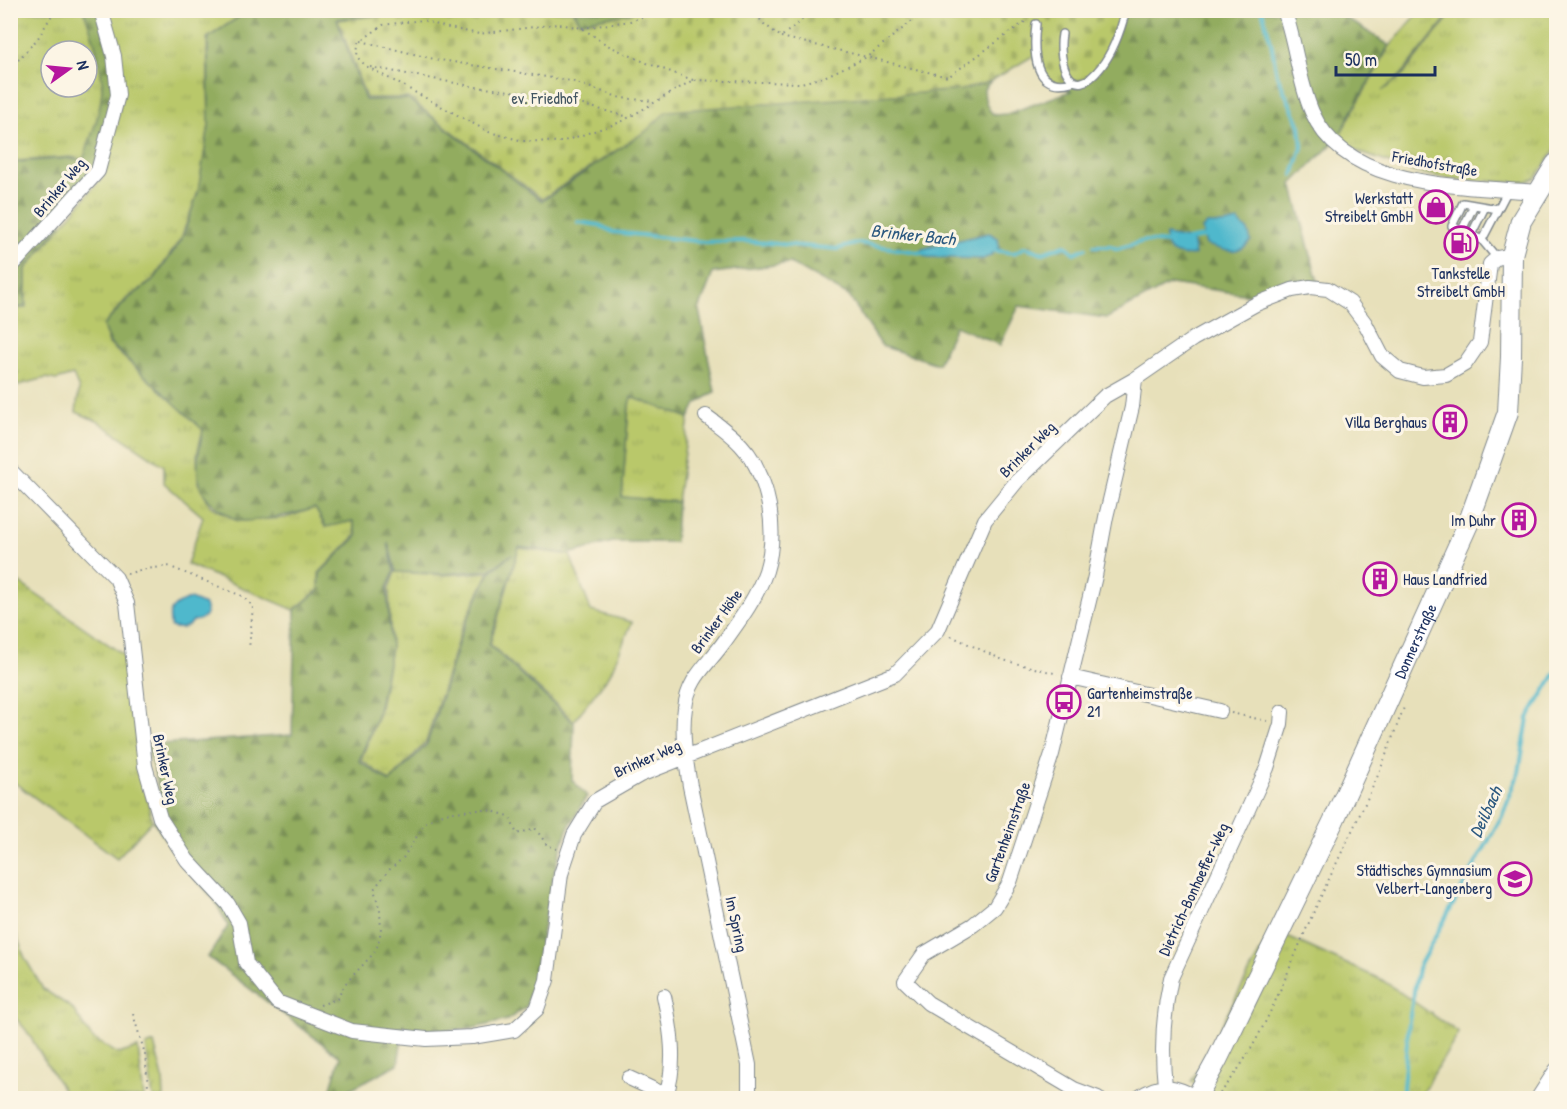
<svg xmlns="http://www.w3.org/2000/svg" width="1567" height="1109" font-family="'Patrick Hand',sans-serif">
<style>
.grass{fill:url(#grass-tufts);stroke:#6a7c64;stroke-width:1.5;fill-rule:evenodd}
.forest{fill:url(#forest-firs);stroke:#566e5e;stroke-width:1.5;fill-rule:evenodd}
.cemetery{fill:url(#cemetery-stones);stroke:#6a7c64;stroke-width:1.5}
.water{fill:#4fb8cc;stroke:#357495;stroke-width:1.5}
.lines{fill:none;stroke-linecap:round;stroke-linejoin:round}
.stream{stroke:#4fb8cc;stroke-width:4}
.service-casing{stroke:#81888c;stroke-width:10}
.minor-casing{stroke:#81888c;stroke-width:16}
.secondary-casing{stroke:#81888c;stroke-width:22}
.path{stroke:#81888c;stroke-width:2;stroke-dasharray:1.5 4.5;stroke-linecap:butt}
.service{stroke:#fff;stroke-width:7}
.minor{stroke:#fff;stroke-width:14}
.secondary{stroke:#fff;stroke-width:20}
.labels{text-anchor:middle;stroke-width:6;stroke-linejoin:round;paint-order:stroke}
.park-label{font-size:16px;fill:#425561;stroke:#fcf5e5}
.street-label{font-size:16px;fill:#1b2f5e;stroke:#fcf5e5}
.poi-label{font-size:16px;fill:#1b2f5e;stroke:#fcf5e5;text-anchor:end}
.water-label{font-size:18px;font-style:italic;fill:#2b587f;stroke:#fcf5e5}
</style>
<defs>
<pattern id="grass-tufts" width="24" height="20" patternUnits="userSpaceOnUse" patternTransform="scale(1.5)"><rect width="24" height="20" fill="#b9c86b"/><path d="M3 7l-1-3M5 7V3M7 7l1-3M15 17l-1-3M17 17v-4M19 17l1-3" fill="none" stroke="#9eac5f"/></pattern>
<pattern id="forest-firs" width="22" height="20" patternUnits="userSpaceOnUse" patternTransform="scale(1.5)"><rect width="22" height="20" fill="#92ac5f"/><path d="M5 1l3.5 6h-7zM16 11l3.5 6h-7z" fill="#768c52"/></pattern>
<pattern id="cemetery-stones" width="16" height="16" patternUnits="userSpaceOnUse" patternTransform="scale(1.5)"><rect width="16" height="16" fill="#b9c86b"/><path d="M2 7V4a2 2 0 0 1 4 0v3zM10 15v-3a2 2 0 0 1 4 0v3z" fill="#9eac5f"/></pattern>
</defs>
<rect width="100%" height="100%" fill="#fcf5e5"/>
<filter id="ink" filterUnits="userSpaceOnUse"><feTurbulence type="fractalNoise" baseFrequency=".0167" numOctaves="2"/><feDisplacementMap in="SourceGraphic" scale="12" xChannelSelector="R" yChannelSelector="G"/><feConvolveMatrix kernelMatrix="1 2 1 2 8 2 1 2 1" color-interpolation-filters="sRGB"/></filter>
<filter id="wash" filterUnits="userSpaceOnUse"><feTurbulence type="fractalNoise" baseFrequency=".008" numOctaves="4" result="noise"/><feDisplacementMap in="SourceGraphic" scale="24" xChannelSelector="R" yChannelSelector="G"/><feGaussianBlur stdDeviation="1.35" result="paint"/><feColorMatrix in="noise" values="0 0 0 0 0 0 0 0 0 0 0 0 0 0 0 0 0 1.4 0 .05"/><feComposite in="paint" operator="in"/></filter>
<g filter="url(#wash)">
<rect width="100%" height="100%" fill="#e7e0ba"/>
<path class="grass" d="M11 11H84C92 33 101 59 102 83 103 109 91 136 83 160L71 157 16 161 11 160ZM51 51H87V87H51Z
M106 11H247L207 38 209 125 198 192 181 238 153 280 127 298 103 326 109 344 203 429 197 455 198 483 211 506 237 521 285 518 315 508 325 527 353 521 356 535 319 573V589L294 610 187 564 203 517 164 483V466L97 421 76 412 79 389 73 375 56 380 46 378 11 387V376L20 372 11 375V309L26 308V269L104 175 122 96Z
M1420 11H1452L1401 75 1382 91 1402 76 1454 11H1556V148L1536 178 1523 183 1451 179 1415 172 1361 153 1337 140 1390 46Z
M630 396 689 418 677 502 622 497Z
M519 548 570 555 591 611 632 622 610 674 574 721 490 644Z
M395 572 445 575 489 572 461 630 426 742 390 781 361 760 379 713 391 648 389 588Z
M11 577 128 658 140 765 152 821 117 858 11 780Z
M11 921 25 958 43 989 72 1008 92 1038 118 1054 138 1048 144 1098H68L26 1030 11 1013Z
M1272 930 1382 980 1459 1033 1419 1098H1224L1191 1082Z
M154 1043 163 1078 164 1098H153L146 1046Z"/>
<path class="forest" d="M84 11H98L110 54 114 92 97 168 58 211 61 225 26 268 25 307 11 308 10 160 15 162 71 158 83 160C91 136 103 109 102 83 101 59 92 33 84 11Z
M248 11H429L337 19 365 100 408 99 542 201 646 131 666 111 961 90 991 81 984 89C984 98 986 108 994 115L1007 114 1071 91 1059 85 1126 11H1335L1389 45 1337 139 1292 184 1318 282 1258 296 1170 284 1107 318 1019 306 1000 345 955 326 938 364 882 346 849 296 790 263 713 273 699 310 715 392 696 404 689 418 631 397 629 405 622 497 677 502 675 542H613L569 554 519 547 489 645 574 723 572 780 587 796 567 830 555 869 534 974 526 1007 507 1020 470 1029 403 1032 398 1064 333 1098H328L340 1057 208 957 228 926 214 899 181 863 154 822 163 805 147 745 292 735 295 610 319 590 320 573 357 536 353 521 326 527 315 508C299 513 252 524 236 520 232 518 228 515 224 512 190 493 196 463 203 430L110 343 103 326 128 299 154 280 182 239 198 192 209 125 208 38ZM388 543 396 572 444 574 490 570 512 554 490 572 462 631 427 744 390 782 359 761 377 716 391 648 387 588 394 572Z
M574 11H637L631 13 580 21Z"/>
<path class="cemetery" d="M437 10 572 11 579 22 631 13 637 10 1126 11 1108 56 1092 77 1059 85 1045 77 1034 57H1031L991 81 961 90 667 111 646 131 542 199 408 98H366L338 20Z"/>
<path class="water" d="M1238 221 1248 231 1251 241C1234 259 1227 249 1206 245L1202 229 1207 224H1224Z
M989 233 998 238 999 247 990 256 983 259 927 257 920 253 922 249Z
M1166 235 1192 240 1195 255C1180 257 1162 253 1166 235Z
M190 599 205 605C209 615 204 620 193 621 188 628 179 630 171 627 166 609 174 604 190 599Z"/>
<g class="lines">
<path class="stream" d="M1262 10 1271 42 1277 75 1300 126 1302 147 1293 175
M578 222 599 225 613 232 705 242 744 241 837 249 859 243 923 253
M1187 240 1204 237
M1094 246H1111L1117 249 1144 241 1168 243
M991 250 1014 253 1025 247 1043 253 1065 245 1074 253 1086 248
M1402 1098 1409 1021 1418 968 1502 816 1519 772 1528 718 1556 672"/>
</g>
</g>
<g filter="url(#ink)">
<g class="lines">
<defs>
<path id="service" d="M1036 24C1033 51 1033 93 1072 82
M1062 34C1057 62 1071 106 1101 67 1113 52 1121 29 1126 10
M1462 230 1474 205
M1471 235 1485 207
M1482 240 1508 190
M1497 258 1482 240 1452 226 1463 203 1498 209"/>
<path id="minor" d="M1284 10C1296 43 1298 80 1312 112 1346 190 1466 186 1538 192
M10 268 98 171 118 95 114 56 101 10
M706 416C718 425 731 434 741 445 770 476 778 532 766 571 757 597 740 620 724 642 708 665 688 678 685 708 681 732 686 762 690 786L749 1065V1098
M10 470 116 578 127 603 145 766 160 818 187 860 228 904 239 923 246 963 277 1002 352 1031 426 1039 472 1037 514 1030 537 1009 547 980 561 874 574 835 595 801 640 775 895 674 938 630 985 520 1017 481 1105 396 1135 379 1193 339 1256 304 1292 290 1310 287 1328 289 1350 303 1365 323 1382 356 1400 371 1423 377 1446 375 1465 364 1480 342 1490 264 1497 258 1512 255
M1070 677 1220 711
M664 996C671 1028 677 1064 666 1095
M629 1078 672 1098
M1165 1086C1161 1049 1163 1014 1171 978L1267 768 1281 724 1282 712
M1098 1098 1074 1089 928 1003 905 981 924 954 973 925 995 907 1010 882 1052 754 1095 576 1106 517 1132 407 1135 379
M1138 1098C1163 1081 1173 1086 1198 1098
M1538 1098 1556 1070"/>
<g id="secondary">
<path id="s1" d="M1196 1098 1217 1060 1333 822 1468 524 1508 412 1511 357 1512 255 1521 221 1556 164"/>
</g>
</defs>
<use href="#service" class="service-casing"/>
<use href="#minor" class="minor-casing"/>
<use href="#secondary" class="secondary-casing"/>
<path class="path" d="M752 10 764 24 781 37 814 10
M926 10 867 57 948 77 1026 21
M582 28 630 21 663 10
M781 37 867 57
M361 41 434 59 571 81 621 98 654 101
M370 67 476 87 545 95 629 117
M10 69 38 38 55 10
M693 80 649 64 607 45 582 28 558 24 479 34 444 27 423 20 383 25 358 43 357 57 366 66 489 132 523 141 561 142 621 122 693 80 801 83 824 77 867 57
M127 574 140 570 168 566 242 596 253 606 249 649
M951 636 1003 660 1058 674
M1231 713 1267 721
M320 1005 337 999 346 983 374 953 377 947 381 931 380 911 374 889 389 870 403 858 426 822 445 813 473 810H488L509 816 517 834 535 828 547 845 557 849
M133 1014 145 1054 149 1098
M10 1088 22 1098
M1216 1098C1261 1047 1284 979 1311 918 1333 869 1357 822 1379 773 1388 751 1396 727 1405 705"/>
<use href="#service" class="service"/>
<use href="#minor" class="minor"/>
<use href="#secondary" class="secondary"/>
</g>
</g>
<defs>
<symbol id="shop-ring" viewBox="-11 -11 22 22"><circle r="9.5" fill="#fcf5e5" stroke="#b5179e" stroke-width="1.5"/><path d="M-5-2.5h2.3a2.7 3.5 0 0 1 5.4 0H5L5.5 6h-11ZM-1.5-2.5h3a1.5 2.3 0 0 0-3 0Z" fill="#b5179e"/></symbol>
<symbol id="fuel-ring" viewBox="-11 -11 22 22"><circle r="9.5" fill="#fcf5e5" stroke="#b5179e" stroke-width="1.5"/><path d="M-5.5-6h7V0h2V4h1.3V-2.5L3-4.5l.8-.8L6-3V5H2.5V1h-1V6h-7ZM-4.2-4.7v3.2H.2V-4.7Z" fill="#b5179e"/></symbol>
<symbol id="building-ring" viewBox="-11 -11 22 22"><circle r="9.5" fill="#fcf5e5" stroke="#b5179e" stroke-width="1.5"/><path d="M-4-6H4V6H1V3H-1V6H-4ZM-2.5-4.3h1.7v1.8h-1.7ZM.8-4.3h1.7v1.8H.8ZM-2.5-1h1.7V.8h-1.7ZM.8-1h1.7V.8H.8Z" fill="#b5179e"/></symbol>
<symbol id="bus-ring" viewBox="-11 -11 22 22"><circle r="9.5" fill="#fcf5e5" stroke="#b5179e" stroke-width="1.5"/><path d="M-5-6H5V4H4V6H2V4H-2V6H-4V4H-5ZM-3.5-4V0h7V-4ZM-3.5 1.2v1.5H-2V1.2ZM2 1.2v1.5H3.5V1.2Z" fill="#b5179e"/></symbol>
<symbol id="school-ring" viewBox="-11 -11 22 22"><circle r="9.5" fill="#fcf5e5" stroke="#b5179e" stroke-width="1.5"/><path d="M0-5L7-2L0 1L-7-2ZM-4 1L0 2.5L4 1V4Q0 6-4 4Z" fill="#b5179e"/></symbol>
</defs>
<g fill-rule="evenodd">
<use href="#shop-ring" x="1417" y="188" width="38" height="38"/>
<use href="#fuel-ring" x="1442" y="224" width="38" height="38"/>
<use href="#building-ring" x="1431" y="403" width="38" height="38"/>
<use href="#building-ring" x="1500" y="501" width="38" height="38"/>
<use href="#building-ring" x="1361" y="560" width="38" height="38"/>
<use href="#bus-ring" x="1045" y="683" width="38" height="38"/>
<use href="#school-ring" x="1496" y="860" width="38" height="38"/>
</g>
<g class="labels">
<g class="park-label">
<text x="545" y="104">ev. Friedhof</text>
</g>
<g class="street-label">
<text transform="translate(1435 163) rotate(10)" y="6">Friedhofstraße</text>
<text transform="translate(59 187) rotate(-50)" y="6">Brinker Weg</text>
<text transform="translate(1027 449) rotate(-45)" y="6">Brinker Weg</text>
<text transform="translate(716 621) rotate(-54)" y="6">Brinker Höhe</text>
<text dy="6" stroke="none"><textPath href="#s1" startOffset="507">Donnerstraße</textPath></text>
<text transform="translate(647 758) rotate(-24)" y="6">Brinker Weg</text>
<text transform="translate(166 769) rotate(78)" y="6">Brinker Weg</text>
<text transform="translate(1007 832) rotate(-70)" y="6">Gartenheimstraße</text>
<text transform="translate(1193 889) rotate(-65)" y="6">Dietrich-Bonhoeffer-Weg</text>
<text transform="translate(737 924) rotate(78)" y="6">Im Spring</text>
</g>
<g class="poi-label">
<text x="1413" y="204">Werkstatt<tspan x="1413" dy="18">Streibelt GmbH</tspan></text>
<text x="1461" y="279" text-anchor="middle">Tankstelle<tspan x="1461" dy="18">Streibelt GmbH</tspan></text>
<text x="1427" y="428">Villa Berghaus</text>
<text x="1496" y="526">Im Duhr</text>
<text x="1403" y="585" text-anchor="start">Haus Landfried</text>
<text x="1087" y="699" text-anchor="start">Gartenheimstraße<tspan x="1087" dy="18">21</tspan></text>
<text x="1492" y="876">Städtisches Gymnasium<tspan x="1492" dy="18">Velbert-Langenberg</tspan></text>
</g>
<g class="water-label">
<text transform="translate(913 235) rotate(6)" y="6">Brinker Bach</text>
<text transform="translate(1486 812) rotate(-65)" y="6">Deilbach</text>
</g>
</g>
<rect width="1567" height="1109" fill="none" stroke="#fcf5e5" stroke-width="36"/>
<g transform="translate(69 69) rotate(75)"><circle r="28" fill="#fcf5e5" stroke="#a2a6af" stroke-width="1.5"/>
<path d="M0-4.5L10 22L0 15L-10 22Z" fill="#b5179e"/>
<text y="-9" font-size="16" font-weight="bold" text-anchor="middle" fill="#1b2f5e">N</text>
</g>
<path d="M1336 66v9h99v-9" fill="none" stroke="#1b2f5e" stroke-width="3"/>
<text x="1345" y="66" font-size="18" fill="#1b2f5e" stroke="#fcf5e5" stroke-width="4.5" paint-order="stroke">50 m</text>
</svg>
